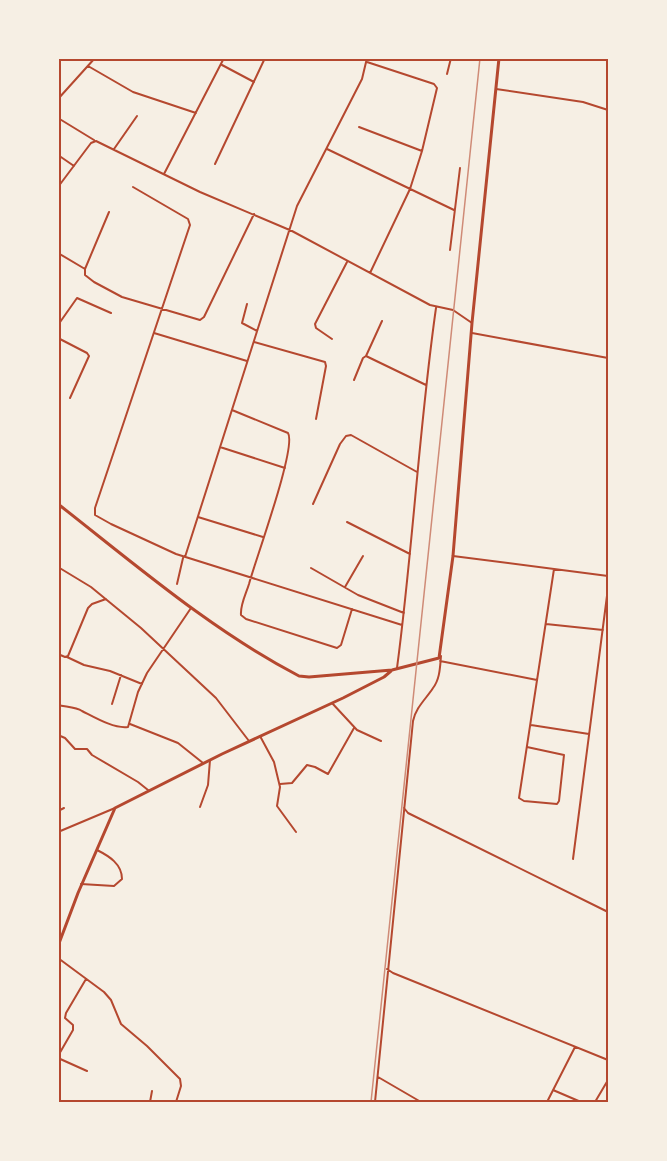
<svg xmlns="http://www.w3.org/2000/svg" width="667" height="1161" font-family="'Nunito Sans',sans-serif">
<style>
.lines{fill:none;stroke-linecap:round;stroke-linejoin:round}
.minor{stroke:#b5482f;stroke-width:2}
.tertiary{stroke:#b5482f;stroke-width:2}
.secondary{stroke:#b5482f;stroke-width:3}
.rail{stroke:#cf8b77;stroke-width:1.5}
.neatline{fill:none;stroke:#b5482f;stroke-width:2}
</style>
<rect width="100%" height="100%" fill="#f6efe4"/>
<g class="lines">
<path class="minor" d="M367 62 434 84 437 88 422 151 410 189 370 273
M222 65 254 82
M88 66 133 92 196 113
M447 74 451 58
M496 89 583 102 608 110
M58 99 95 58
M58 118 94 140
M359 127 422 151
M114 149 137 116
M327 149 454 210
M58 155 74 166
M215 164 265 58
M164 174 224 58
M58 187 91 143 96 141 200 192 292 231 430 305 453 310 472 323
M133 187 188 219 190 225 95 508V515L111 524 176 554 402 625
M109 212 85 269V275L94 282 122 297 200 320 204 317 254 214
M450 250 460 168
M58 253 85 269
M247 304 242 323 257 331
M58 325 77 298 111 313
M154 333 247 361
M58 338 87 353 89 356 70 398
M332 339 316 328 315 324 347 262
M254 342 325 362 326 366 316 419
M366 356 382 321
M354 380 363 358 366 356 426 385
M232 410 288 433C297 447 255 561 249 584 246 594 240 605 241 615L246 619 337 648 341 645 352 609
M220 447 285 468
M313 504 340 444 346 436 351 435 417 472
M198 517 263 537
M347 522 410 554
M453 556 608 576
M185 557 297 206 362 79 367 58
M58 567 91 587 141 628 216 698 249 741
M311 568 358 595 404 613
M177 584 183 558
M345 587 363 556
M546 624 603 630
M58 654 65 657 68 656 88 608 92 604 106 599
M67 657 84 665 110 671 142 684
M440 661 537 680
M397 668C413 548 419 427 436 308
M332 703 357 730 381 741
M112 704 121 675
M58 705C66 707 76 707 82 711 94 717 114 729 128 727L138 692 147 673 191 608
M130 724 178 743 203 763
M531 725 589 734
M58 735 65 738 75 749H87L92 755 138 782 148 790
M260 736 274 762 280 787 277 806 296 832
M527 747 564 755 559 801 557 804 524 801 519 798 554 569
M280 784 292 783 307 765 315 767 328 774 354 728
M200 807 208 785 210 760
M404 808 408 813 608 912
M58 811 64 808
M58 832 115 808
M573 859 608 588
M81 884 114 886 122 879C122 864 109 856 97 850
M58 958 104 992 111 1000 121 1024 147 1046 180 1079 181 1086 176 1102
M387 969 393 973 608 1060
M58 1056 73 1030V1025L65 1018 66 1013 86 979
M58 1058 87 1071
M378 1077 421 1102
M553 1090 581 1102
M150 1102 152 1091
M375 1102 413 721C416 707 426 699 433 688 440 679 440 667 441 656
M547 1102 575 1047
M595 1102 608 1080"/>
<path class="tertiary" d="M472 333 608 358"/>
<path class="secondary" d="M58 504C136 565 211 630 299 676L309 677 392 670 439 658 453 556 472 323 499 58
M58 946 78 893 115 808 222 754 343 698 384 677 391 671"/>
<path class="rail" d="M371 1102 480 58"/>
</g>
<rect width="667" height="1161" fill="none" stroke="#f6efe4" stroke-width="120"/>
<rect x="60" y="60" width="547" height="1041" class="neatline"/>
</svg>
